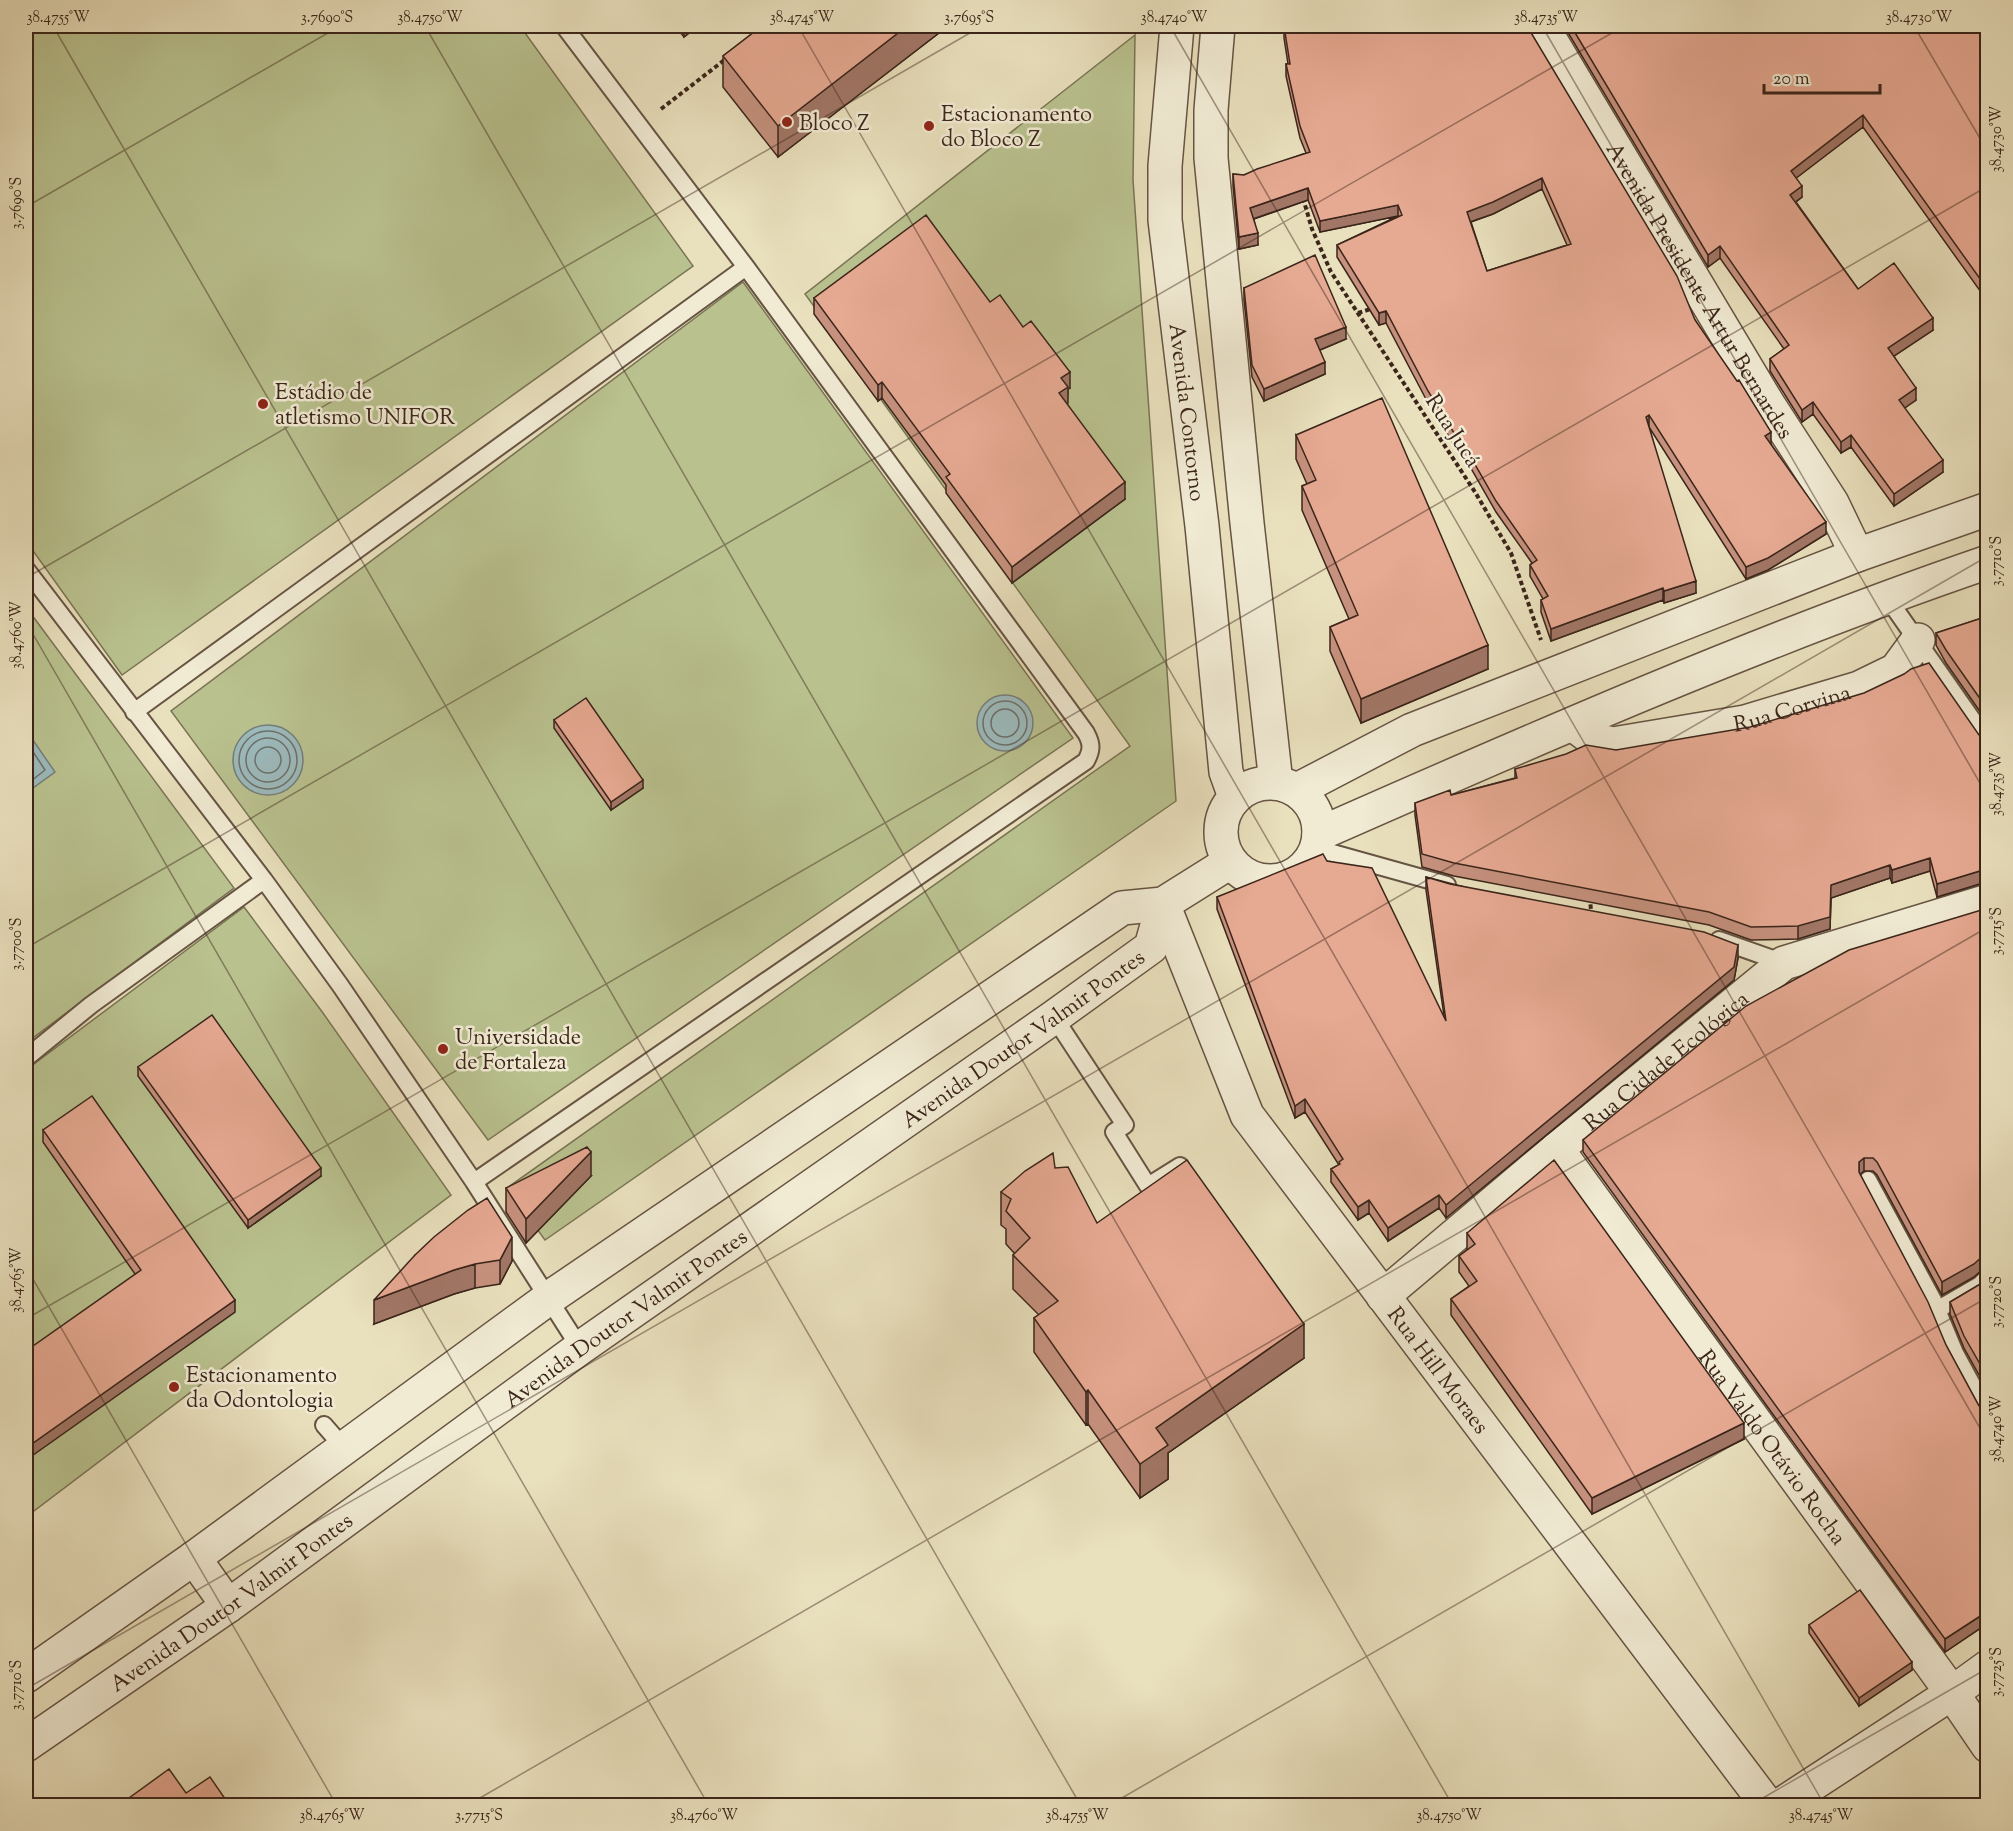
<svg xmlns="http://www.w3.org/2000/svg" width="2013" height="1831" font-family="'Sorts Mill Goudy',serif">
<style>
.green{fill:#b9c28f;stroke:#7a7454;stroke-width:1.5}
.water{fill:#9cbabc;stroke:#757e7b;stroke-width:1.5}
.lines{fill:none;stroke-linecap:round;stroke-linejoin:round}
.shore{stroke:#6c706b;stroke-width:1.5}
.service-casing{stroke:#665443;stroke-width:20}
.minor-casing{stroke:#665443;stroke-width:36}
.tertiary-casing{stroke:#665443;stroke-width:36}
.path{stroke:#3b251a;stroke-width:4;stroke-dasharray:4.5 3;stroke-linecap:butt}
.service{stroke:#f1ebd4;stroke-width:16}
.minor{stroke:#f1ebd4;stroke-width:33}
.tertiary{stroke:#f1ebd4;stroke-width:33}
.wall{fill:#c6917e;stroke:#3b251a;stroke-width:1.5;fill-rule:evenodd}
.shaded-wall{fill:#a17666;stroke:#3b251a;stroke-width:1.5}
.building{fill:#e6a992;stroke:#3b251a;stroke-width:1.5;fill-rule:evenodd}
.ticks{fill:none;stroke:#3b251a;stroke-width:1.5;stroke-opacity:0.45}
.poi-dot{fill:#8f2418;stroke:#f1ebd4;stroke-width:2}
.labels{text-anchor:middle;stroke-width:5;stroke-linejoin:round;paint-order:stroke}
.poi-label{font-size:22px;fill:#3b251a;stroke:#f1ebd4;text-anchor:start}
.street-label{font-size:22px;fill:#3b251a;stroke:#f1ebd4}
.neatline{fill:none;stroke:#3b251a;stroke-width:2}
.ticks-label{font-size:15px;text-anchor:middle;fill:#3b251a}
</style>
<rect width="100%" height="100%" fill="#e9e0bd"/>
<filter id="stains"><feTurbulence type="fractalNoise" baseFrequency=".00333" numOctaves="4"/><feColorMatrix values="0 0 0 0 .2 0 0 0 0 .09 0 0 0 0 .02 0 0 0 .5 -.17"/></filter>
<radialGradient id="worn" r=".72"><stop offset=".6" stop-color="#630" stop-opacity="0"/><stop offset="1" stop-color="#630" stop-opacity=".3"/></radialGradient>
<path class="green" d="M26 26H520L693 266 122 675 26 541Z
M1135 35 1133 180 1176 801 545 1240 507 1188 1130 746 805 294Z
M743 282 1073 738 488 1140 171 711Z
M26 607 234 888 26 1043Z
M244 907 323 1013 451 1195 26 1517V1070Z"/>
<path class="water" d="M977 723a28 28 0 1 1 56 0a28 28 0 1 1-56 0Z
M233 760a35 35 0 1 1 70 0a35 35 0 1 1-70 0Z
M26 730 55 772 26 793Z"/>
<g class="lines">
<path class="shore" d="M983 723a22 22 0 1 1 44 0a22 22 0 1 1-44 0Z
M991 723a14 14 0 1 1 28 0a14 14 0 1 1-28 0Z
M239 760a29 29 0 1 1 58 0a29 29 0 1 1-58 0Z
M246 760a22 22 0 1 1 44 0a22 22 0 1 1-44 0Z
M26 741 45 770 26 785
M255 760a13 13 0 1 1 26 0a13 13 0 1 1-26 0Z"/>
<defs>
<path id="service" d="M26 569 264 880 340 985 474 1182 580 1348
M1886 596 1988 742
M134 712 746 267
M1318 849 1447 885
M1719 940 1784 963
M1054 1017 1125 1125 1114 1132 1148 1186 1180 1166
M26 1058 91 1005 264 880
M1868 1180 1933 1300 1955 1353 1988 1414
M474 1182 1086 761C1092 750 1092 744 1086 733L746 267 564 26
M1937 1310 1980 1285 1988 1277
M324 1425 344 1448"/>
<g id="minor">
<path id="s1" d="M1542 26 1768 404 1832 503 1857 555"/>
<path id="s2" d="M1578 728 1594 740 1613 744 1745 722 1859 688 1896 670 1918 640"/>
<path id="s3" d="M1557 1149 1952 1693 1988 1746"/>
</g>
<g id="tertiary">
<path id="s4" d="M1177 26 1165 166V220L1202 526 1226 772 1235 797"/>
<path d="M1218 26 1211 110V158L1247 523 1276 783"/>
<circle cx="1270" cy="832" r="49"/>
<path d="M1297 790 1412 730 1857 555 1988 509"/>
<path d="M1319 834C1539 737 1760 640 1988 562"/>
<path id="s5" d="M1163 904 1247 1115 1768 1806"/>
<path id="s6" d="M1383 1296 1557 1149 1784 963 1988 901"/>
<path d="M194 1558 228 1606"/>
<path d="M26 1676 194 1558 549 1298 1122 908 1163 904 1230 862"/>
<path id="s7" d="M26 1745 228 1606 580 1348 1054 1017 1151 947 1163 904"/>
<path d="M1779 1806 1952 1693 1988 1667"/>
</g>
</defs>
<use href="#service" class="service-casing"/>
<use href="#minor" class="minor-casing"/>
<use href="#tertiary" class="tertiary-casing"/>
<path class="path" d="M661 109 727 58
M1303 198 1312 229 1331 272 1475 492 1511 553 1541 640
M1358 313 1374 308
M1590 897 1591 912"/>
<use href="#service" class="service"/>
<use href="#minor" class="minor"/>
<use href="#tertiary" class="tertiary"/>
</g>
<path class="wall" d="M675 26H698L684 37Z
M762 26H948L778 157 723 87V56Z
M1284 26H1527L1695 320 1826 534 1768 570 1746 579 1649 427 1696 593 1664 603 1663 600 1551 641 1541 612V600L1543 599 1530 576V565L1532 563 1496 512 1461 451 1459 453 1428 403 1386 323 1379 325 1337 257V245L1398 216 1320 232 1308 200 1254 219 1258 245 1239 249 1233 186V174L1244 175 1306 153 1300 138 1286 76V64H1288L1284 38ZM1542 189 1567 245 1487 271 1471 222 1493 214Z
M1564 26H1988V302L1863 127 1796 178 1802 197 1796 202 1858 289 1933 330 1894 356 1916 400 1904 408 1943 472 1894 506 1851 447 1841 453 1813 414 1802 422 1770 371V359L1784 349 1720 258 1708 267Z
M1244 288 1346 339 1320 350 1325 374 1264 401 1252 377 1244 300Z
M814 298 990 302 1070 388 1068 389 1067 404 1125 499 1012 583 946 493V485L882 398 878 401 814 314Z
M1296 435 1488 669 1361 723 1330 651V627L1349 619 1302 510V486L1307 484 1296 459Z
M1988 616V723L1946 663 1936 645V633Z
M554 720 643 788 611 810 554 728Z
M1979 735 1984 739H1988V883H1983L1937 897 1930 871 1892 883 1890 878 1831 898 1830 929 1798 939 1751 940 1709 925 1454 876 1422 867 1415 815V803L1451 795 1515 778V769L1616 750Z
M1327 861 1444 1016 1426 890V877L1738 958 1734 980 1446 1218 1439 1208 1388 1241 1369 1213 1358 1220 1331 1182V1169L1339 1165 1305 1112 1295 1118 1217 909V897Z
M1988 908V1267H1985L1974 1277 1942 1295 1877 1175 1873 1171H1864L1860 1174 1946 1345 1979 1406 1988 1412V1623L1945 1652 1583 1152V1140Z
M138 1067 321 1176 248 1228 138 1076Z
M43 1130 235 1312 135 1274 43 1142Z
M1055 1168 1097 1223 1304 1358 1168 1453V1479L1140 1498 1088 1424 1086 1425 1034 1352V1318L1039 1315 1013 1289V1255L1015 1254 1006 1244V1229L1001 1225V1192Z
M591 1176 526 1243 506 1212V1188Z
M1467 1233 1744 1439 1592 1514 1451 1315V1299L1469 1286 1459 1272V1256L1467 1250Z
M415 1255 512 1261 500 1284 475 1288 454 1294 374 1324Z
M1987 1280 1988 1391 1964 1348 1950 1314V1302Z
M1809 1625 1912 1670 1859 1706 1809 1633Z"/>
<path class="shaded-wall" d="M684 26H698L684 37Z
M907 26H948L778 157V126Z
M1863 115V127L1791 182V171Z
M1542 178V189L1493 214 1467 223V212Z
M1802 186V197L1790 206V195Z
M1308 188V200L1250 220V208Z
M1398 205V216L1320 232V221Z
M1258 233V245L1239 249V237Z
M1720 246V258L1708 267V255Z
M1386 311V323L1379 325V313Z
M1933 318V330L1888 360V348Z
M1346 327V339L1315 352V339Z
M1325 362V374L1264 401V389Z
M1070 372V388L1068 389V403L1059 409V393L1061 378Z
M882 382V398L878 401V385Z
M1916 388V400L1899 412V400Z
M1813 402V414L1802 422V410Z
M1649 415V427L1646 417Z
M1771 432V444L1765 448V436Z
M1851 435V447L1841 453V442Z
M1461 440V451L1459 453V441Z
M1943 460V472L1894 506V494Z
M1125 482V499L1012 583V567Z
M1826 522V534L1768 570 1746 579V567Z
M1696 581V593L1664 603V591Z
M1663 588V600L1551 641V629Z
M1488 645V669L1361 723V699Z
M643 780V788L611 810V802Z
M1930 858V871L1892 883V870Z
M1890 865V878L1831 898 1830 929 1798 939V926L1831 885Z
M1983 870V883L1937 897V884Z
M1738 945V958L1734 980 1446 1218V1205Z
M1305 1099V1112L1295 1118V1106Z
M591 1152V1176L526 1243V1219Z
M1864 1158V1171L1859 1175V1162Z
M321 1168V1176L248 1228V1220Z
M1439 1195V1208L1388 1241V1228Z
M1369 1200V1213L1358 1220V1207Z
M512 1237V1261L500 1284V1260Z
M1985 1254V1267L1974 1277 1942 1295V1282Z
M475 1264V1288L454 1294 374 1324V1300L454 1270Z
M235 1300V1312L26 1460V1448Z
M1304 1324V1358L1168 1453V1479L1140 1498V1464L1156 1428Z
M1088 1390V1424L1086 1425V1392Z
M1744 1423V1439L1592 1514V1498Z
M1988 1611V1623L1945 1652V1639Z
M1912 1662V1670L1859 1706V1698Z"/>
<path class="building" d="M762 26H907L778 126 723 56Z
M1284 26H1527L1677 276 1695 320 1737 381 1739 380 1771 432 1765 436 1826 522 1768 558 1746 567 1649 415 1646 417 1696 581 1664 591 1663 588 1551 629 1541 600 1548 596 1530 565 1537 560 1496 501 1461 440 1459 441 1428 391 1386 311 1379 313 1337 245 1402 215 1398 205 1320 221 1308 188 1250 208 1258 233 1239 237 1233 174 1244 175 1257 169 1310 152 1300 126 1286 64H1290ZM1542 178 1571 244 1487 271 1467 212 1493 202Z
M1571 26H1988V290L1863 115 1791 171 1802 186 1790 195 1858 289 1894 263 1933 318 1888 348 1916 388 1899 400 1943 460 1894 494 1851 435 1841 442 1813 402 1802 410 1770 359 1789 345 1720 246 1708 255Z
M926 215 990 302 1000 295 1023 327 1031 321 1070 372 1061 378 1068 387 1059 393 1125 482 1012 567 946 477 950 474 882 382 878 385 814 298Z
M1315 255 1346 327 1315 339 1325 362 1264 389 1252 365 1244 288Z
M1382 398 1488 645 1361 699 1330 627 1358 615 1302 486 1316 480 1296 435Z
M1988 616V710L1946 650 1936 633Z
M1929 663 1979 735 1984 739H1988V870H1983L1937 884 1930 858 1892 870 1890 865 1831 885 1830 917 1798 926 1751 927 1709 912 1454 863 1422 854 1415 803 1450 790 1451 795 1517 778 1515 769 1566 754 1586 745 1616 750 1750 727 1864 693 1904 674 1911 669Z
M586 698 643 780 611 802 554 720Z
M1323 854 1327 861 1372 868 1446 1021 1426 877 1450 884 1704 932 1738 945 1734 967 1446 1205 1439 1195 1388 1228 1369 1200 1358 1207 1331 1169 1340 1164 1339 1162 1343 1159 1305 1099 1295 1106 1217 897Z
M1988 908V1254H1985L1974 1264 1942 1282 1877 1162 1873 1158H1864L1859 1162V1172L1928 1302 1946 1345 1979 1406 1988 1412V1611L1945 1639 1583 1140 1746 1006 1849 950Z
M212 1015 321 1168 248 1220 138 1067Z
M92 1096 235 1300 26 1448V1351L141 1270 43 1130Z
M587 1147 591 1152 526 1219 506 1188Z
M1053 1153 1055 1168 1068 1167 1097 1223 1187 1160 1304 1324 1156 1428 1168 1445 1140 1464 1088 1390 1086 1392 1034 1318 1058 1301 1013 1255 1030 1238 1006 1211 1011 1199 1001 1192 1025 1171Z
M1554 1160 1744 1423 1592 1498 1451 1299 1477 1281 1459 1256 1475 1244 1467 1233Z
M487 1198 512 1237 500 1260 475 1264 454 1270 374 1300 415 1255 434 1237 468 1210Z
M1987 1280H1988V1378L1964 1336 1950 1302Z
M1860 1590 1912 1662 1859 1698 1809 1625Z
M169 1769 186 1793 210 1777 230 1806H118Z"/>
<path class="ticks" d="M53 26 1081 1806M425 26 1453 1806M798 26 1825 1806M1170 26 1988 1442M1542 26 1988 797M1914 26 1988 152M26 207 340 26M26 578 982 26M26 622 709 1806M26 948 1624 26M26 1267 337 1806M26 1319 1988 186M26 1689 1988 556M466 1806 1988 927M1108 1806 1988 1297M1749 1806 1988 1668"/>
<g class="poi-dot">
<circle cx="787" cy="122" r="6"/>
<circle cx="929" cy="126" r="6"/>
<circle cx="263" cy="404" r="6"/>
<circle cx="443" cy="1049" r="6"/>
<circle cx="174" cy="1387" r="6"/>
</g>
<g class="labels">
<g class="poi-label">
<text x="941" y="121">Estacionamento<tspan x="941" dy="25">do Bloco Z</tspan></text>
<text x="799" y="130">Bloco Z</text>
<text x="275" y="399">Estádio de<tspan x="275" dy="25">atletismo UNIFOR</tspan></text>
<text x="455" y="1044">Universidade<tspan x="455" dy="25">de Fortaleza</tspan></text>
<text x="186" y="1382">Estacionamento<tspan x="186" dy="25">da Odontologia</tspan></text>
</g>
<g class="street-label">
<text dy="8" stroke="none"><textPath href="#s1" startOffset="308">Avenida Presidente Artur Bernardes</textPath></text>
<text dy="8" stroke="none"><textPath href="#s4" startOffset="388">Avenida Contorno</textPath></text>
<text transform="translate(1454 430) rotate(57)" y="8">Rua Jucá</text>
<text dy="8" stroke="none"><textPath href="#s2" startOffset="222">Rua Corvina</textPath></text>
<text dy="8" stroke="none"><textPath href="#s7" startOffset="1222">Avenida Doutor Valmir Pontes</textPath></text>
<text dy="8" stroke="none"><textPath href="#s6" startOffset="368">Rua Cidade Ecológica</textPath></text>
<text dy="8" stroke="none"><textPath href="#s7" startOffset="736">Avenida Doutor Valmir Pontes</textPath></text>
<text dy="8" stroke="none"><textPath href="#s5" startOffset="546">Rua Hill Moraes</textPath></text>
<text dy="8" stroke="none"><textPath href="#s3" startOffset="368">Rua Valdo Otávio Rocha</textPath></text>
<text dy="8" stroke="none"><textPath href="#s7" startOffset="250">Avenida Doutor Valmir Pontes</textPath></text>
</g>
</g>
<rect width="2013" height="1831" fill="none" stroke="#e9e0bd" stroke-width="66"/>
<path d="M1764 84v9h116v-9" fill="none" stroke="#3b251a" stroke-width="3"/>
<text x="1773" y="84" font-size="18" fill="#3b251a" stroke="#f1ebd4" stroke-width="4.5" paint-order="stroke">20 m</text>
<rect x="33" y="33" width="1947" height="1765" class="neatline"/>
<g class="ticks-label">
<text x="58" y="22">38.4755°W</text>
<text x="327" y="22">3.7690°S</text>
<text x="430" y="22">38.4750°W</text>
<text x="802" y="22">38.4745°W</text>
<text x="969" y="22">3.7695°S</text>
<text x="1174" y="22">38.4740°W</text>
<text x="1546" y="22">38.4735°W</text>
<text x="1919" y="22">38.4730°W</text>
<text transform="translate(1996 139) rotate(-90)" y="5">38.4730°W</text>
<text transform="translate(16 203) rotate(-90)" y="5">3.7690°S</text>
<text transform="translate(1996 561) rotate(-90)" y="5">3.7710°S</text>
<text transform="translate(16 635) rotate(-90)" y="5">38.4760°W</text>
<text transform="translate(1996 784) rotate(-90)" y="5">38.4735°W</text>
<text transform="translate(1996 931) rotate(-90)" y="5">3.7715°S</text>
<text transform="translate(16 944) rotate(-90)" y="5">3.7700°S</text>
<text transform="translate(16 1280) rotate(-90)" y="5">38.4765°W</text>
<text transform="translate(1996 1302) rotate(-90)" y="5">3.7720°S</text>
<text transform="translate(1996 1429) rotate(-90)" y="5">38.4740°W</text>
<text transform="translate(1996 1672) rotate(-90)" y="5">3.7725°S</text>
<text transform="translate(16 1685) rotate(-90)" y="5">3.7710°S</text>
<text x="332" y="1820">38.4765°W</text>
<text x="479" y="1820">3.7715°S</text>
<text x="704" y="1820">38.4760°W</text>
<text x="1077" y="1820">38.4755°W</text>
<text x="1449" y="1820">38.4750°W</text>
<text x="1821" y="1820">38.4745°W</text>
</g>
<rect width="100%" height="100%" filter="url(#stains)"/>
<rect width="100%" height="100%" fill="url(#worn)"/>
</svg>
